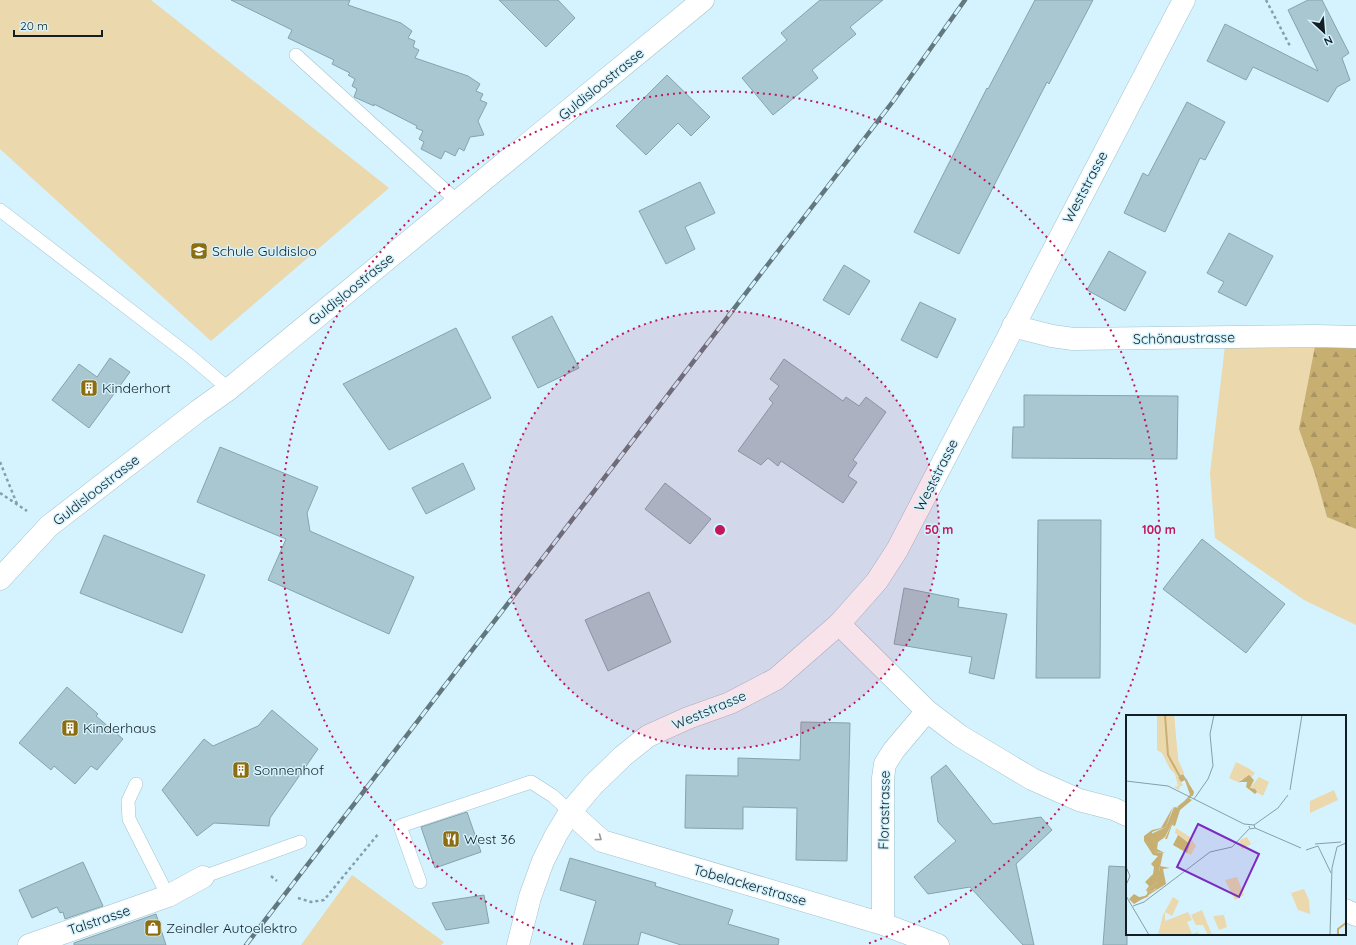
<svg xmlns="http://www.w3.org/2000/svg" width="1356" height="945" font-family="Quicksand,sans-serif">
<style>
.grass{fill:#ebd8ac}
.forest{fill:url(#forest-firs)}
.building{fill:#a9c7d1;stroke:#85a3ac}
.lines{fill:none;stroke-linecap:round;stroke-linejoin:round}
.lane-casing{stroke:#a3c2cc;stroke-width:14}
.street-casing{stroke:#a3c2cc;stroke-width:23}
.secondary-casing{stroke:#a3c2cc;stroke-width:23}
.path{stroke:#879ea6;stroke-width:2.5;stroke-dasharray:3 3;stroke-linecap:butt}
.lane{stroke:#fff;stroke-width:13}
.street{stroke:#fff;stroke-width:22}
.secondary{stroke:#fff;stroke-width:22}
.rail-casing{stroke:#63777e;stroke-width:4.5}
.rail{stroke:#d4f3fe;stroke-width:3;stroke-dasharray:9;stroke-linecap:butt}
.oneway{stroke:#959a9c}
.ring{fill:none;stroke:#c2185b;stroke-width:2;stroke-dasharray:2 4}
.labels{text-anchor:middle;stroke-width:3;stroke-linejoin:round;paint-order:stroke}
.street-label{font-size:14px;fill:#131f23;stroke:#d4f3fe}
.poi-label{font-size:14px;fill:#131f23;stroke:#d4f3fe;text-anchor:start}
.inset-river{fill:none;stroke:#c8af72;stroke-width:2}
.inset-road{fill:none;stroke:#879ea6;stroke-width:1}
.view{fill:#7b2cbf;fill-opacity:0.15;stroke:#7b2cbf;stroke-width:2}
.inset-edge{fill:none;stroke:#131f23;stroke-width:2}
.centre{fill:#c2185b;stroke:#d4f3fe;stroke-width:2}
.ring-label{font-size:12px;text-anchor:middle;font-weight:bold;fill:#c2185b;stroke:#d4f3fe;stroke-width:3;stroke-linejoin:round;paint-order:stroke}
</style>
<defs>
<pattern id="forest-firs" width="22" height="20" patternUnits="userSpaceOnUse"><rect width="22" height="20" fill="#c7ae71"/><path d="M5 1l3.5 6h-7zM16 11l3.5 6h-7z" fill="#aa9562"/></pattern>
</defs>
<rect width="100%" height="100%" fill="#d4f3fe"/>
<path class="grass" d="M0 0H151L389 188 211 341 0 149Z
M1317 336 1315 474 1327 516 1356 529V625L1304 600 1215 538 1210 473 1226 337Z
M352 875 444 942 441 945H301Z"/>
<path class="forest" d="M1317 336 1356 337V529L1327 517 1315 474 1299 429Z"/>
<path class="building" d="M231 0H350L348 5 401 23 412 31 408 38 415 41 413 47 419 50 415 58 468 76 480 84 476 91 483 94 480 100 487 103 478 121 484 135 470 137 464 151 459 148 455 156 445 151 441 159 421 149 424 142 419 139 423 131 416 128 417 126 374 104V106L354 97 357 89 352 86 355 79 348 75 350 73 332 64 334 60 288 38 292 30Z
M499 0H558L575 18 546 47Z
M820 0H883L850 27 856 34 812 70 818 78 773 115 742 78 787 40 781 33Z
M1035 0H1093L1049 84 1047 82 959 254 914 232 987 88 988 89Z
M1308 0H1322L1349 53 1342 58 1350 80 1337 87 1328 102 1253 67 1246 80 1207 61 1225 24 1318 71 1288 10Z
M667 75 710 117 691 136 678 123 646 155 616 126Z
M1187 102 1225 122 1205 160 1200 158 1165 232 1124 213 1143 173 1148 176Z
M700 182 715 213 685 227 695 249 666 264 639 211Z
M1229 233 1273 256 1246 306 1218 292 1224 282 1207 273Z
M1109 251 1146 272 1125 311 1087 290Z
M844 265 870 281 849 315 823 300Z
M920 302 956 319 937 358 901 340Z
M552 316 579 368 538 388 512 337Z
M456 328 491 398 389 450 343 384Z
M110 358 130 372 89 428 52 400 79 364 97 377Z
M784 359 843 401 846 397 859 406 866 397 886 412 853 460 857 463 848 476 857 482 843 503 781 461 778 466 768 458 761 465 738 451 773 403 769 399 779 386 770 379Z
M1024 395 1178 396 1177 459 1012 458 1013 427H1024Z
M220 447 318 487 307 513 310 531 414 577 389 634 268 580 286 539 197 502Z
M463 463 475 489 426 514 412 488Z
M665 483 711 519 690 544 645 509Z
M1038 520H1101L1100 678H1036Z
M104 535 205 575 182 633 80 593Z
M1202 539 1285 604 1246 653 1163 589Z
M904 588 959 599 958 607 1007 614 994 679 969 673 972 657 894 644Z
M649 592 671 642 608 671 585 620Z
M67 687 98 714 96 716 123 739 97 770 91 766 75 784 54 766 51 770 19 743Z
M272 710 318 749 270 818 269 826 214 823 197 836 162 790 204 739 213 746 258 726Z
M801 722 850 723 847 861 796 860 797 808 743 807V829L685 828 686 775 738 776V758L800 760Z
M946 765 993 824 1041 817 1052 830 1016 864 1034 945H1023L970 887 928 894 914 877 956 841 938 822 931 777Z
M467 812 481 852 435 868 421 827Z
M570 858 656 883 655 886 733 910 728 924 779 939 778 945H681L641 932 638 945H583L596 901 560 890Z
M83 862 103 906 65 919 63 912 60 913 57 907 32 918 19 890Z
M1109 866 1127 867V945H1103Z
M484 895 489 923 446 930 432 903Z
M156 914 166 945H74V943Z"/>
<g class="lines">
<defs>
<path id="lane" d="M296 55 458 202
M0 210 190 356 229 389
M136 784 128 801 129 819 168 896
M203 877 300 842
M420 882 400 826 531 782 553 796 570 812"/>
<path id="street" d="M1013 326 1052 336 1073 339 1317 336 1356 337
M0 579 49 526 198 411 229 389 703 0
M839 624 927 711 960 736 1032 779 1079 800 1114 809 1127 815
M570 812 602 841 883 924 938 945
M1345 910 1356 915
M883 924V778L885 764 894 750 927 711
M29 945 168 896 203 877"/>
<path id="secondary" d="M518 945 530 897 543 861 556 835 570 812 593 785 623 756 648 736 688 718 730 703 776 679 839 624 877 581 897 550 1184 0"/>
</defs>
<use href="#lane" class="lane-casing"/>
<use href="#street" class="street-casing"/>
<use href="#secondary" class="secondary-casing"/>
<path class="path" d="M1266 0 1290 46
M0 462 17 504
M0 493 27 511
M271 876 277 881
M298 898 311 902 324 900 379 833"/>
<use href="#lane" class="lane"/>
<use href="#street" class="street"/>
<use href="#secondary" class="secondary"/>
<defs>
<path id="rail" d="M246 945 894 100 965 0"/>
</defs>
<use href="#rail" class="rail-casing"/>
<use href="#rail" class="rail"/>
</g>
<defs><path id="oneway-chevron" d="M-2-3.5L2.5 0L-2 3.5" fill="none" stroke-width="1.6" stroke-linecap="round" stroke-linejoin="round"/></defs>
<use class="oneway" href="#oneway-chevron" transform="translate(599 838) rotate(36)"/>
<circle cx="720" cy="530" r="219" fill="#c2185b" fill-opacity=".12"/>
<g class="ring">
<circle cx="720" cy="530" r="219"/>
<path d="M573 944A439 439 0 1 1 867 944"/>
</g>
<defs>
<symbol id="school-square" viewBox="-11 -11 22 22"><rect x="-9" y="-9" width="18" height="18" rx="4" fill="#8c6d10" stroke="#d4f3fe"/><path d="M0-5L7-2L0 1L-7-2ZM-4 1L0 2.5L4 1V4Q0 6-4 4Z" fill="#fff"/></symbol>
<symbol id="building-square" viewBox="-11 -11 22 22"><rect x="-9" y="-9" width="18" height="18" rx="4" fill="#8c6d10" stroke="#d4f3fe"/><path d="M-4-6H4V6H1V3H-1V6H-4ZM-2.5-4.3h1.7v1.8h-1.7ZM.8-4.3h1.7v1.8H.8ZM-2.5-1h1.7V.8h-1.7ZM.8-1h1.7V.8H.8Z" fill="#fff"/></symbol>
<symbol id="restaurant-square" viewBox="-11 -11 22 22"><rect x="-9" y="-9" width="18" height="18" rx="4" fill="#8c6d10" stroke="#d4f3fe"/><path d="M-5-6h1v4h1v-4h1v4h1v-4h1v5L-1.5 .5V6h-2V.5L-5-1ZM5-6V6H3V1.5H1.5Q1.5-4 5-6Z" fill="#fff"/></symbol>
<symbol id="shop-square" viewBox="-11 -11 22 22"><rect x="-9" y="-9" width="18" height="18" rx="4" fill="#8c6d10" stroke="#d4f3fe"/><path d="M-5-2.5h2.3a2.7 3.5 0 0 1 5.4 0H5L5.5 6h-11ZM-1.5-2.5h3a1.5 2.3 0 0 0-3 0Z" fill="#fff"/></symbol>
</defs>
<g fill-rule="evenodd">
<use href="#school-square" x="189" y="241" width="20" height="20"/>
<use href="#building-square" x="79" y="378" width="20" height="20"/>
<use href="#building-square" x="60" y="718" width="20" height="20"/>
<use href="#building-square" x="231" y="760" width="20" height="20"/>
<use href="#restaurant-square" x="441" y="829" width="20" height="20"/>
<use href="#shop-square" x="143" y="918" width="20" height="20"/>
</g>
<g class="labels">
<g class="street-label">
<text transform="translate(601 84) rotate(-39)" y="5">Guldisloostrasse</text>
<text transform="translate(1085 187) rotate(-62)" y="5">Weststrasse</text>
<text transform="translate(351 289) rotate(-39)" y="5">Guldisloostrasse</text>
<text transform="translate(1184 338) rotate(-1)" y="5">Schönaustrasse</text>
<text transform="translate(936 475) rotate(-63)" y="5">Weststrasse</text>
<text transform="translate(96 490) rotate(-38)" y="5">Guldisloostrasse</text>
<text transform="translate(709 710) rotate(-23)" y="5">Weststrasse</text>
<text transform="translate(884 810) rotate(-89)" y="5">Florastrasse</text>
<text transform="translate(750 885) rotate(16)" y="5">Tobelackerstrasse</text>
<text transform="translate(99 920) rotate(-19)" y="5">Talstrasse</text>
</g>
<g class="poi-label">
<text x="212" y="256">Schule Guldisloo</text>
<text x="102" y="393">Kinderhort</text>
<text x="83" y="733">Kinderhaus</text>
<text x="254" y="775">Sonnenhof</text>
<text x="464" y="844">West 36</text>
<text x="166" y="933">Zeindler Autoelektro</text>
</g>
</g>
<g transform="translate(1126 715)">
<rect width="220" height="220" fill="#d4f3fe"/>
<path d="M31 0H48L52 45 58 58 52 61 57 71H54L53 75 48 72 52 71 49 59 36 38 31 35ZM110 47 122 53 129 58 125 63 115 64 114 68 103 63ZM133 62 143 67 137 81 124 73ZM208 75 212 85 184 98V86ZM50 113 64 122 70 131 65 140 61 138 64 129 49 118ZM141 121 116 134 113 129 114 125 121 122 125 129ZM111 162 118 180 109 185 99 165ZM47 182 53 186 46 201 39 197V206L62 197 66 205 61 207 66 219 72 217 73 220H32L37 200ZM76 195 86 220H87H82L77 210H70L65 200ZM98 200 101 212 93 215 87 201Z" fill="#ebd8ac"/>
<path d="M57 59 68 77 67 81 64 80 59 65 55 67 52 62ZM123 60 128 65 124 73 129 74 131 77 129 79 120 72 121 67H113ZM62 83 66 85 54 95 49 111 46 110 41 124H39L53 93 51 92ZM47 92 40 112 26 117 29 137 36 138 31 167 21 176 25 177 30 174 34 151 44 153 37 154 40 169 8 189 3 184 8 179 13 182 20 181 22 178 20 175 23 171 19 167 27 159 28 152 25 149 32 141 27 140 18 126V121L26 115 35 113ZM52 120 64 129 61 138 47 130Z" fill="#c7ae71"/>
<path d="M34 0H48L52 45 58 58 52 61 44 54 35 36 32 22Z" fill="#ebd8ac"/>
<path d="M178 174 183 185 184 199 172 195 165 178Z" fill="#ebd8ac"/>
<path d="M48 92 54 93 39 122 32 127 31 134 39 138 29 137 23 120 40 112ZM32 152 36 169 25 177 21 176 31 167 28 164Z" fill="#c8af72"/>
<path class="inset-river" d="M39 0 42 40 53 60 60 65 66 79 54 93M33 152 36 138M220 172V190M7 187 21 181 23 177M212 220V214L220 208"/>
<path class="inset-road" d="M0 66 42 71 118 109 128 110 129 113 124 114 123 111M164 75 176 0M68 84 82 64 87 51 84 19 88 0M128 110 152 93 162 80M129 113 175 133M189 129 215 127M180 135 192 131 205 158M0 152 4 161 0 170M0 181 23 220M7 191 18 187 84 137 106 132 123 114M204 220 206 153 211 132 220 128"/>
<path class="view" d="M72 109 133 139 113 182 51 152Z"/>
<rect width="220" height="220" class="inset-edge"/>
</g>
<circle cx="720" cy="530" r="6" class="centre"/>
<g class="ring-label">
<text x="939" y="534">50 m</text>
<text x="1159" y="534">100 m</text>
</g>
<g transform="translate(1324 32) rotate(154)" stroke="#d4f3fe" stroke-width="3" paint-order="stroke">
<path d="M0-3L7 15L0 10L-7 15Z" fill="#131f23"/>
<text y="-6" font-size="11" font-weight="bold" text-anchor="middle" fill="#131f23">N</text>
</g>
<path d="M14 30v6h88v-6" fill="none" stroke="#131f23" stroke-width="2"/>
<text x="20" y="30" font-size="12" fill="#131f23" stroke="#d4f3fe" stroke-width="3" paint-order="stroke">20 m</text>
</svg>
